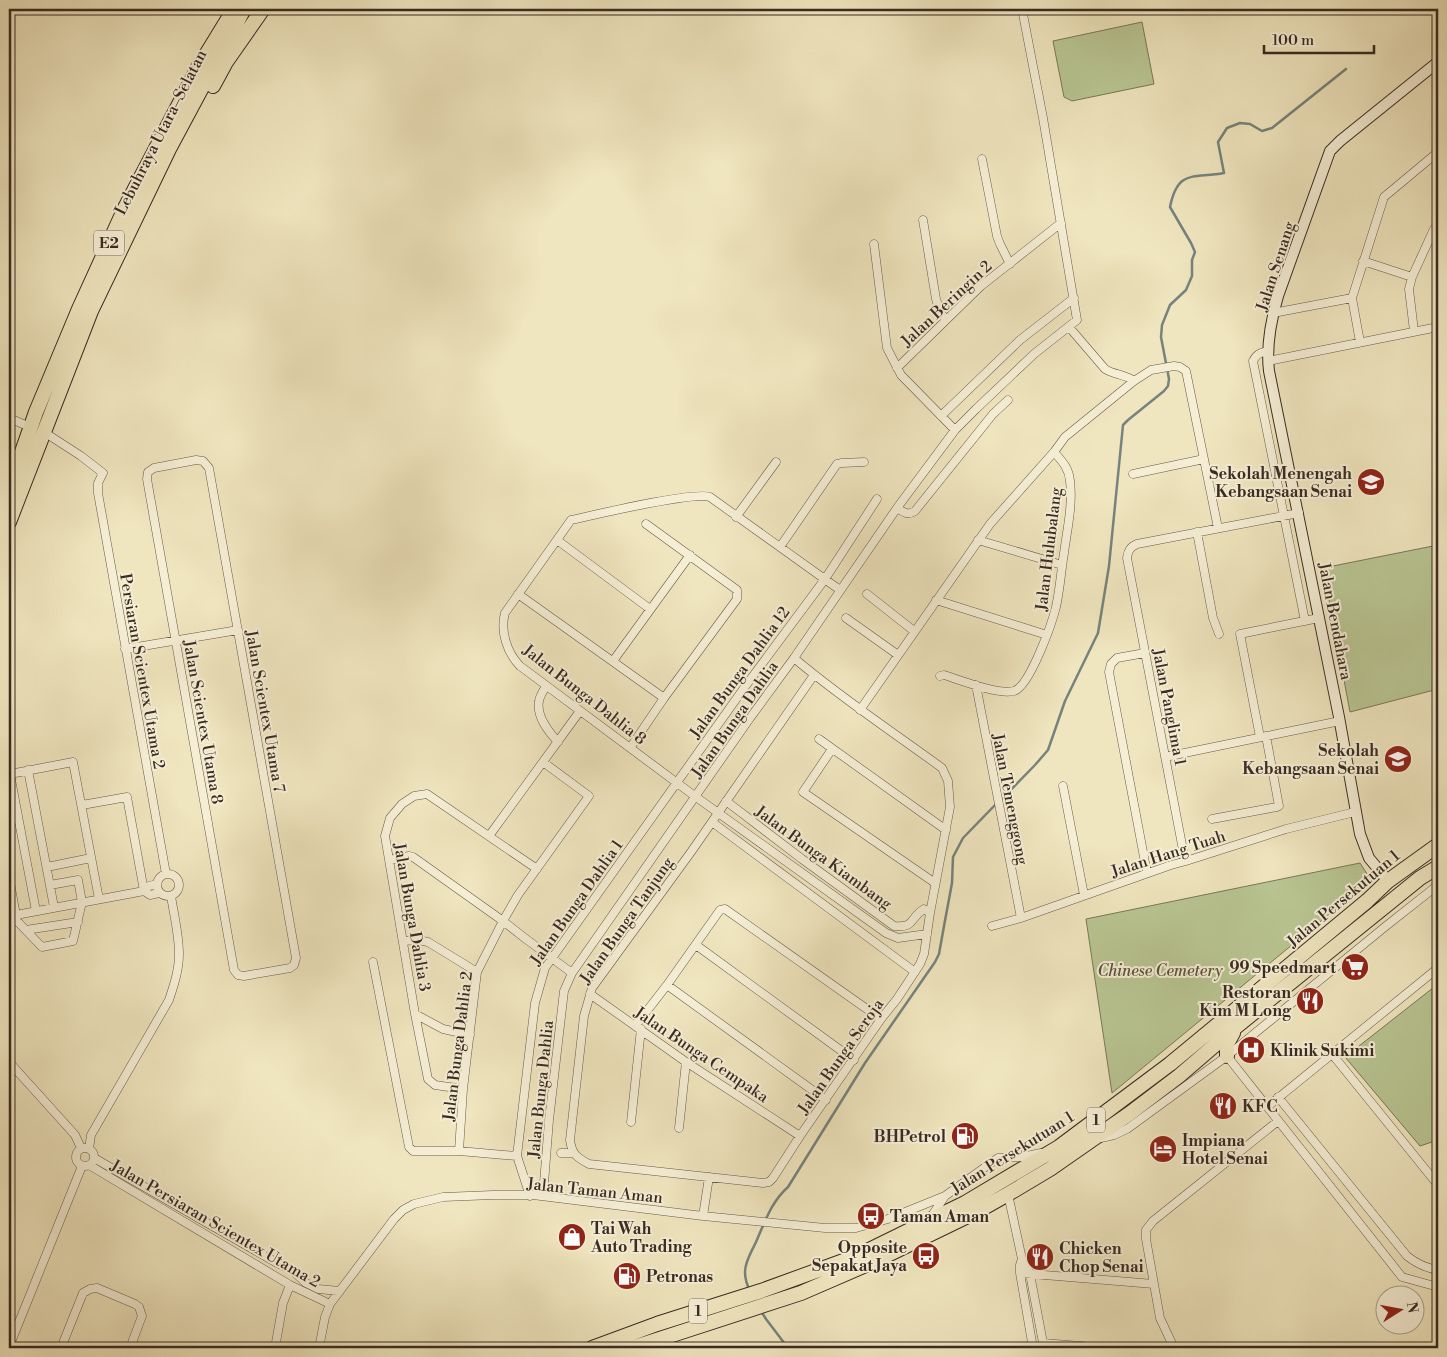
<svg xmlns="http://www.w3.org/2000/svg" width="1447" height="1357" font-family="'Libre Bodoni',serif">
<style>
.green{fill:#b8c592;stroke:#78785a}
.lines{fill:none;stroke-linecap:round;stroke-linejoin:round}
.stream{stroke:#76837e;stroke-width:2.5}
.street-casing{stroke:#665a49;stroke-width:9}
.secondary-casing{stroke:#392b22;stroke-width:12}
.highway-casing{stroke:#392b22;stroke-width:16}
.street{stroke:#f5eed5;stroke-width:8}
.secondary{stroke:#f5eed5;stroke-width:10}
.highway{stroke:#efe5be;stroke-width:14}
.labels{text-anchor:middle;stroke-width:4;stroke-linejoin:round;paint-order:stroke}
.shield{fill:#f5eed5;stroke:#716658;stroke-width:1}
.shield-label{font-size:15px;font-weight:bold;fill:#392b22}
.street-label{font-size:16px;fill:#392b22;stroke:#f5eed5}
.poi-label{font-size:16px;font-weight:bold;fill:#392b22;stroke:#f5eed5;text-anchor:start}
.park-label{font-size:16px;font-style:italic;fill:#59523e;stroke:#f5eed5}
</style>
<rect width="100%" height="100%" fill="#efe5be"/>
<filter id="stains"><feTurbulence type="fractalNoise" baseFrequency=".004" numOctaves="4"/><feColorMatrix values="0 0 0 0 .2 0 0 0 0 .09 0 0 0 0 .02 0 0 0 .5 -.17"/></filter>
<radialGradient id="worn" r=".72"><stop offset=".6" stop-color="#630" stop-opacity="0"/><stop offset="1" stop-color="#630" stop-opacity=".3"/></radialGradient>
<path class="green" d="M1142 22 1154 84 1072 101 1064 97 1053 41Z
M1438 545V689L1350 712 1323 568Z
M1360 863 1371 880 1112 1093 1086 919Z
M1438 984V1140L1420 1146 1345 1057Z"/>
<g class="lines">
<path class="stream" d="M1001 800 1035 765 1048 750 1065 701 1098 633 1109 566 1123 425 1128 420 1164 391 1168 386 1169 379 1161 337 1162 325 1170 305 1186 290 1192 276V260L1195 252 1191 243 1170 207C1178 168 1194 179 1224 173L1218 142 1227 128 1240 123 1250 124 1262 131 1272 128 1346 69
M750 1291C747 1285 745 1279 745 1272 745 1261 752 1251 756 1242 765 1222 771 1202 788 1187L865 1063 935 962 939 954 944 926 952 883 953 857 963 838 997 803
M761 1311 766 1319 788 1348"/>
<defs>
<path id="street" d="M982 159 997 236 1000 244 1010 264
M923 220 936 299 940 312 946 320
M874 244 887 348 901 375 955 430
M1437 248 1438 254
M1363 261 1412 277
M1273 313 1352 298
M1069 327 1105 369C1114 375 1125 374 1134 381
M1414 331 1409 289 1412 277 1434 229 1438 224
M1360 342 1352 298 1384 197 1438 152
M1268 351C1261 353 1257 353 1253 361L1305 621
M1268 361 1438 327
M897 368 981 286 1061 223
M941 416 1020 340 1074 298
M9 418 23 424
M47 434 81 456 103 473 98 483V493L166 874
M196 460 203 461 209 468 296 958 294 965 290 968 244 976 238 975 234 970 147 479 148 472 154 468Z
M1133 474 1204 459
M897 508C904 512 907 516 915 511L993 414 1008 400
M736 517 776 462
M1197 532 1213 618 1219 634
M557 540 650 609
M978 540 1062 565
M780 547 837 464 842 463 864 462
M840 590 710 497C694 491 594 515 571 520L505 613C500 631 507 653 520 666L696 797 886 933 898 938 927 934
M518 594 664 698
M867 594 914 631
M936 600 1047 635
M846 618 898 655
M125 649 238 630
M1145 653 1117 658 1111 664 1109 672 1147 873
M794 658C841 698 893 732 942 768L948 781 950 807 930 913 924 954 920 964 897 999 881 1019 800 1136 773 1178 769 1182 763 1183 589 1164C576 1157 572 1154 570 1140L584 1016 592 988 691 852 814 675
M613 661 690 555
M940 676 944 675C960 680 998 695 1014 691 1030 686 1052 623 1056 607 1060 589 1061 571 1064 553 1067 530 1073 505 1070 481 1069 468 1062 461 1054 452
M976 685 1021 918
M546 686C544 690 540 695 539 701 536 716 548 731 558 742
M860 710 990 524 1054 452 1065 437 1134 381 1151 370 1174 366 1180 367 1186 371 1218 528
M1260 737 1240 634 1319 618
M819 739 946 830
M630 748 664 698 737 599V590L646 524
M832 749 803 792 935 883
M1165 757 1340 721
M28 770 54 907
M1063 786 1084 895
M726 801 802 859 894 926C916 928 909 918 924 909L930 913
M82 805 127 797 144 891 150 895 159 893
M1212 819 1277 807 1279 806 1266 736
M712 822 915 972
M489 836 580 711
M390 860 409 856 413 857 503 921 526 939 572 973
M1186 861 1183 850 1127 558C1128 551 1130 547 1137 544L1299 513
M47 867 91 858
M157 885a11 11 0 1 1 22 0a11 11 0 1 1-22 0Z
M9 877 17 921 42 947 73 941 82 902 78 880 50 885
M36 911 10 774 73 762 99 899
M16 915 144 891 149 886 157 884
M992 926 1021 918 1171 865 1186 861 1286 829 1355 812
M26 930 78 922
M403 941 418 940 428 942 477 972
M696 945 854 1060
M373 962 409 1147 413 1151H459L517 1156
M667 985 826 1100
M590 994 686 1062 800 1136
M415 1014 443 1029 470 1035
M636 1025 667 985 720 910 725 909 881 1019
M1332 1054 1438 1185
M1227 1056 1402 1277 1438 1287
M10 1063 75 1135 81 1148
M463 1089 435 1085 428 1079 415 1014 385 836 390 818 402 804 414 796 427 794 537 869
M1278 1097 1407 1256C1417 1264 1426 1268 1438 1270
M1267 1107 1438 968
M631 1122 641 1029
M679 1128 686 1062
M1101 1138 1114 1135 1127 1129 1227 1056 1386 926 1438 885
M76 1157a9 9 0 1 1 18 0a9 9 0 1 1-18 0Z
M89 1149 91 1135 169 1000C174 985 179 970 179 954 179 935 174 915 171 896
M459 1151 463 1089 477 972 503 921 518 895 589 796 543 762
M561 1153H573
M94 1158 277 1263 292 1270 306 1283 318 1289 340 1291
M89 1165 290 1285 330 1304
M1008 1194 1022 1259 1020 1265V1273L1033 1348
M530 1196 517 1156 535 1003 545 968 744 688 825 579 877 499
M543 1196 549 1120 564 991 572 973 750 718 794 658 897 508 955 430 976 409 1034 354 1077 320 1043 118 1022 9
M703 1216 709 1177
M931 1217 945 1196 998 1158 1022 1157 1041 1153
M1022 1259 1030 1274 1044 1348
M1020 1273 1154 1284
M1043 1343 1106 1348
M9 1347 82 1166
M61 1348 83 1293 90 1289 97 1288 135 1304 139 1307 142 1316 130 1348
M275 1348 283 1303 290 1285
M319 1348 325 1317 330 1304 394 1219 403 1210 414 1204 443 1197 493 1195H533L703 1216 825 1228H856L888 1219 945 1196
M1174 1348 1160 1318 1146 1239V1230L1153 1221 1278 1121"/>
<path id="secondary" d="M1388 881 1369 858 1360 834 1339 717 1269 371C1266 346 1271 320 1278 296L1330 151 1340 141 1438 62"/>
<path id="highway" d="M213 86 226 62 263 9
M9 489 36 412 79 309 125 208 198 68 233 11
M9 522 91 311 169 149 244 9
M1227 1056V1044L1233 1033
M592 1348 657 1324 761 1291 857 1256 965 1203 1059 1147 1170 1064 1367 901 1388 881 1438 845
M632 1348 801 1293 875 1261 978 1211 1008 1194 1050 1169 1129 1114 1179 1076 1237 1026 1420 878 1438 867"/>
</defs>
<use href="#street" class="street-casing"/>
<use href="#secondary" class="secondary-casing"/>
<use href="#highway" class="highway-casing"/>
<use href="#street" class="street"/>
<use href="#secondary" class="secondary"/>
<use href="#highway" class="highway"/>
</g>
<defs>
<symbol id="school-disc" viewBox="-11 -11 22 22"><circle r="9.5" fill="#8f2418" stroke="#f5eed5"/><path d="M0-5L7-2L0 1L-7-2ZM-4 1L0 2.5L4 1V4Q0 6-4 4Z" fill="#fff"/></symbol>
<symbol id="supermarket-disc" viewBox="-11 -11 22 22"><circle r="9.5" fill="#8f2418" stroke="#f5eed5"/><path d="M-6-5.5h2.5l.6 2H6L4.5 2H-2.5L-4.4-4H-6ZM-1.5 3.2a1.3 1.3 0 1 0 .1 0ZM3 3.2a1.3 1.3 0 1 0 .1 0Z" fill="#fff"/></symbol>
<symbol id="restaurant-disc" viewBox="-11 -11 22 22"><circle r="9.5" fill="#8f2418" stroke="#f5eed5"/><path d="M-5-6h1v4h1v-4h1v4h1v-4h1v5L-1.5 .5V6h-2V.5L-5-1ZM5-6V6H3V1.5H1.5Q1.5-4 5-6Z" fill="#fff"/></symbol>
<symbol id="hospital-disc" viewBox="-11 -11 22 22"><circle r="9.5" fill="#8f2418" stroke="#f5eed5"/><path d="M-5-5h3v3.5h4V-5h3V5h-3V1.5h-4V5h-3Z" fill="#fff"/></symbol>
<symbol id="fuel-disc" viewBox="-11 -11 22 22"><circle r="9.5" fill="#8f2418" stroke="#f5eed5"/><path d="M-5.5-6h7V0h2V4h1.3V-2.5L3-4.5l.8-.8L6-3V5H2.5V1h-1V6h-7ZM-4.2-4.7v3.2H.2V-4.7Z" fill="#fff"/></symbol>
<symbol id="hotel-disc" viewBox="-11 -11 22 22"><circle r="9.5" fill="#8f2418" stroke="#f5eed5"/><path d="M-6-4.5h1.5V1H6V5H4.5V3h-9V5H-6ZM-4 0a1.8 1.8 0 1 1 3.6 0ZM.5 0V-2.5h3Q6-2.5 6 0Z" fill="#fff"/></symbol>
<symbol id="bus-disc" viewBox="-11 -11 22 22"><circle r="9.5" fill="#8f2418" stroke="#f5eed5"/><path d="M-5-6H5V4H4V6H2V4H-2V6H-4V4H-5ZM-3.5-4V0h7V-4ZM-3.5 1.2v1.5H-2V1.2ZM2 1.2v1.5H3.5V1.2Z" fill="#fff"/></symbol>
<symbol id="shop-disc" viewBox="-11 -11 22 22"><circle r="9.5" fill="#8f2418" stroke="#f5eed5"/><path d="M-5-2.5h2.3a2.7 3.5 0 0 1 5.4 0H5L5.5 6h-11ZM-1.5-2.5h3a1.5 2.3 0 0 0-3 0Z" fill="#fff"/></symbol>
</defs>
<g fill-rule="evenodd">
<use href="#school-disc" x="1355" y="466" width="32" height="32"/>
<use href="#school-disc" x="1382" y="743" width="32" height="32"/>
<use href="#supermarket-disc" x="1339" y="951" width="32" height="32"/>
<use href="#restaurant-disc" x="1294" y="985" width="32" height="32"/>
<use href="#hospital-disc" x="1235" y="1034" width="32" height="32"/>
<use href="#restaurant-disc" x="1207" y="1090" width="32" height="32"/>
<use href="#fuel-disc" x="949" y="1120" width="32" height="32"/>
<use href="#hotel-disc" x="1147" y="1133" width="32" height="32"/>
<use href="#bus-disc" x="855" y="1200" width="32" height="32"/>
<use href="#shop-disc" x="556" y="1221" width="32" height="32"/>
<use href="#bus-disc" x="910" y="1240" width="32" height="32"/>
<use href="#restaurant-disc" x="1024" y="1241" width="32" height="32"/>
<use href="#fuel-disc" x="611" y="1260" width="32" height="32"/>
</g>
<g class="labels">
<g class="shield">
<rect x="94" y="230.5" width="30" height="25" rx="4"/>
<rect x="1087" y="1107.5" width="18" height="25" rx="4"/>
<rect x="689" y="1298.5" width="18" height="25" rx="4"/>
</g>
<g class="shield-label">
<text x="109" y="248">E2</text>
<text x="1096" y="1125">1</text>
<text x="698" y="1316">1</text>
</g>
<g class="street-label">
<text transform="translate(160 132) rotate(-63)" y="6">Lebuhraya Utara–Selatan</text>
<text transform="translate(1275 266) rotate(-72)" y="6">Jalan Senang</text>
<text transform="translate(946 303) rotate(-43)" y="6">Jalan Beringin 2</text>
<text transform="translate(1048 549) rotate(-83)" y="6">Jalan Hulubalang</text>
<text transform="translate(1336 621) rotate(79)" y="6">Jalan Bendahara</text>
<text transform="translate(143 671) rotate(80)" y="6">Persiaran Scientex Utama 2</text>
<text transform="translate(739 672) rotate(-54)" y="6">Jalan Bunga Dahlia 12</text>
<text transform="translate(585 694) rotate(38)" y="6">Jalan Bunga Dahlia 8</text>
<text transform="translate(1170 707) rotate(79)" y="6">Jalan Panglima 1</text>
<text transform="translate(266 711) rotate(80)" y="6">Jalan Scientex Utama 7</text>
<text transform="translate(734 719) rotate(-55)" y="6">Jalan Bunga Dahlia</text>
<text transform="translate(204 722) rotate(80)" y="6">Jalan Scientex Utama 8</text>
<text transform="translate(1011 799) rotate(79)" y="6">Jalan Temenggong</text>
<text transform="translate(1168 853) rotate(-18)" y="6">Jalan Hang Tuah</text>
<text transform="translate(824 857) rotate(36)" y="6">Jalan Bunga Kiambang</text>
<text transform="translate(1343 898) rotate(-40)" y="6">Jalan Persekutuan 1</text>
<text transform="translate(576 902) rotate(-55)" y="6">Jalan Bunga Dahlia 1</text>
<text transform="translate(413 917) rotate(80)" y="6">Jalan Bunga Dahlia 3</text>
<text transform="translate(626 920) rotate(-55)" y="6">Jalan Bunga Tanjung</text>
<text transform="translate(457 1046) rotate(-83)" y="6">Jalan Bunga Dahlia 2</text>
<text transform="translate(702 1054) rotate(34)" y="6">Jalan Bunga Cempaka</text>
<text transform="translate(840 1056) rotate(-55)" y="6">Jalan Bunga Seroja</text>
<text transform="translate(540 1089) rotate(-84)" y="6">Jalan Bunga Dahlia</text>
<text transform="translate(1012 1152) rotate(-32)" y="6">Jalan Persekutuan 1</text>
<text transform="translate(595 1190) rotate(6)" y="6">Jalan Taman Aman</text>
<text transform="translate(216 1223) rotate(30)" y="6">Jalan Persiaran Scientex Utama 2</text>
</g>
<g class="poi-label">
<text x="1352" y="479" text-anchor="end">Sekolah Menengah<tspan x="1352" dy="18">Kebangsaan Senai</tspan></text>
<text x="1379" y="756" text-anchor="end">Sekolah<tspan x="1379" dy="18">Kebangsaan Senai</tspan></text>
<text x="1336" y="973" text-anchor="end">99 Speedmart</text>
<text x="1291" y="998" text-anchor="end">Restoran<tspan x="1291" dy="18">Kim M Long</tspan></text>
<text x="1270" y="1056">Klinik Sukimi</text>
<text x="1242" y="1112">KFC</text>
<text x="946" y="1142" text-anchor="end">BHPetrol</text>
<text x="1182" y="1146">Impiana<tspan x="1182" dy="18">Hotel Senai</tspan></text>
<text x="890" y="1222">Taman Aman</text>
<text x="591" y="1234">Tai Wah<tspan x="591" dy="18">Auto Trading</tspan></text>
<text x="907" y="1253" text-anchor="end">Opposite<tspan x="907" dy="18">Sepakat Jaya</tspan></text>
<text x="1059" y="1254">Chicken<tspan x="1059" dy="18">Chop Senai</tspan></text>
<text x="646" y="1282">Petronas</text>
</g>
<g class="park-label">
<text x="1160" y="976">Chinese Cemetery</text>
</g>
</g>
<rect width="1447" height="1357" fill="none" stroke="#efe5be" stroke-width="30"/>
<rect x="10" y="10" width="1427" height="1337" fill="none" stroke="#392b22" stroke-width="2.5"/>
<rect x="15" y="15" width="1417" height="1327" fill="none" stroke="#392b22"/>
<g transform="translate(1400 1310) rotate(79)"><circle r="24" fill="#f5eed5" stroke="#aaa08d"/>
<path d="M0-4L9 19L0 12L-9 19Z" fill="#8f2418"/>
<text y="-8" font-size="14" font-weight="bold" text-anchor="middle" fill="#392b22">N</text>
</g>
<path d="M1264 45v8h110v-8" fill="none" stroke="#392b22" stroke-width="2.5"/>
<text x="1272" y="45" font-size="15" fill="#392b22" stroke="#f5eed5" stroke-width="4" paint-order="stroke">100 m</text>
<rect width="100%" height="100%" filter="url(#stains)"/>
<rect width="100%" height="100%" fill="url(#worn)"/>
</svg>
